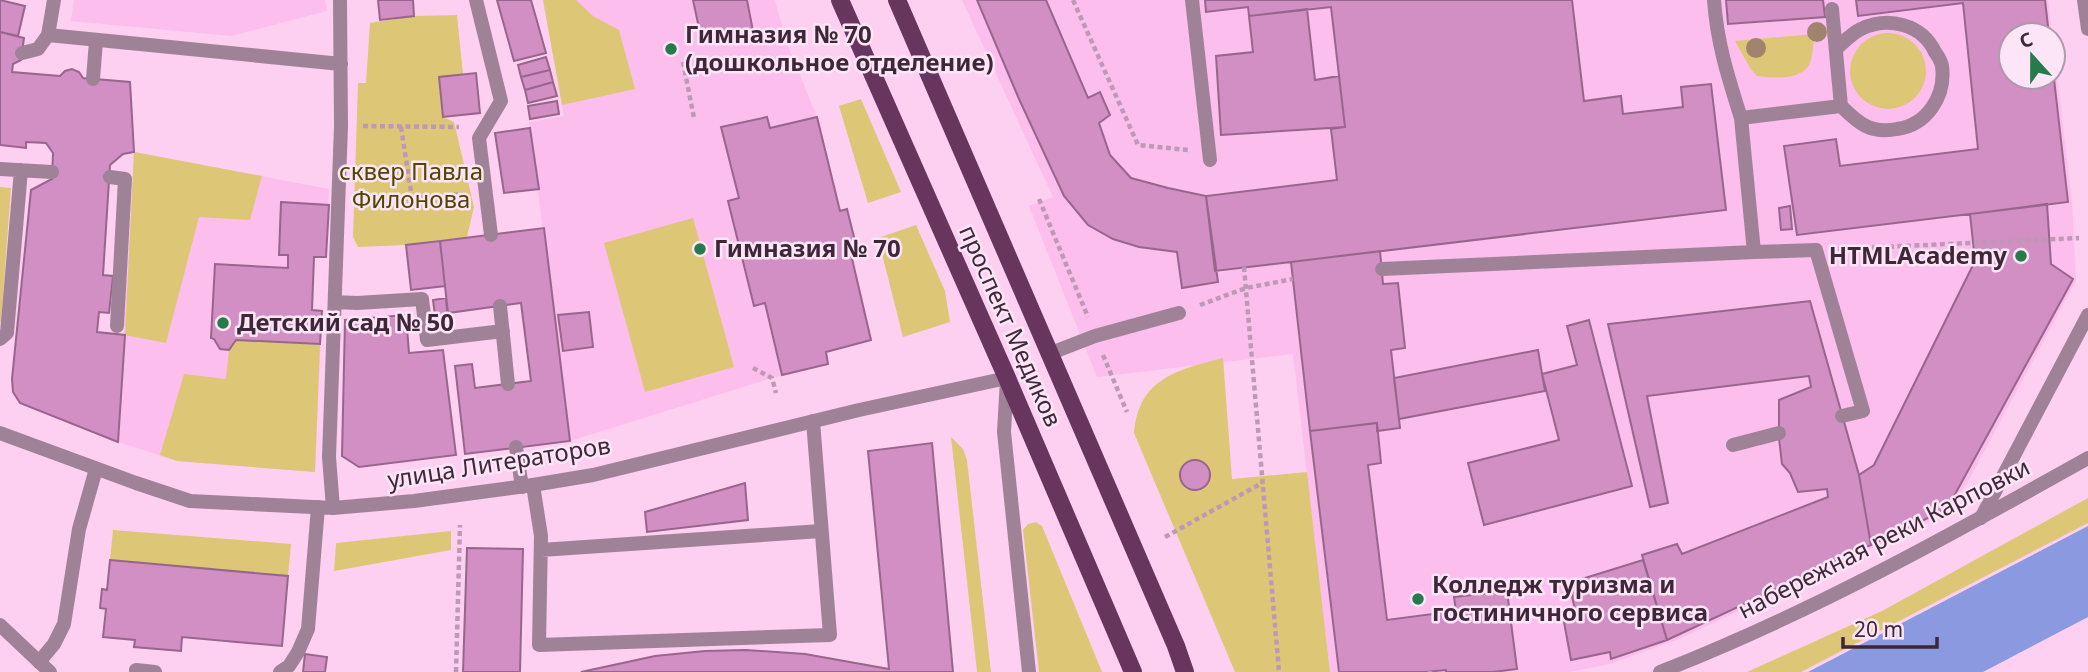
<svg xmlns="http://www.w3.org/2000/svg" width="2088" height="672" font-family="'Noto Sans',sans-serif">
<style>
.built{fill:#fcbeed}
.green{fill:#ddc776;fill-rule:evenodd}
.water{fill:#8b99e0}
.building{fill:#d28fc3;stroke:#98658c;stroke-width:2}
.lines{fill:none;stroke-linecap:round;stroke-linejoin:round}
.path{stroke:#be99b5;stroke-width:4.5;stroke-dasharray:5 3.5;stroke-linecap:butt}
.service{stroke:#a08298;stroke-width:14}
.minor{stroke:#a08298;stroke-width:14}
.tertiary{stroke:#a08298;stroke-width:14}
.primary{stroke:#67355d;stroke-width:18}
.tree{fill:#a0846d}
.poi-dot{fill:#277a4c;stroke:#fce5f6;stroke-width:2.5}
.labels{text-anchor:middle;stroke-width:5;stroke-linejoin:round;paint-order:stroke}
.poi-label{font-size:24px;font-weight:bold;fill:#3d2738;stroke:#fce5f6;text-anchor:start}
.park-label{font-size:24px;fill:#534500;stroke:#fce5f6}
.street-label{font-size:24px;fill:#3d2738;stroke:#fce5f6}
</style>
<rect width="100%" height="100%" fill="#fdd0f2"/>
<path class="built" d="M74 0H325L327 11 231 36 71 21Z
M543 0H775L786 41 817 117 840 211 847 209 857 249 850 251 871 340 826 352 828 364 772 378 570 441 529 122 564 116Z
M962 0H2048L2052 35H2011V77H2053V40L2072 201 2076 281 1952 511 1679 639 1610 664 1569 672H1330L1293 354 1097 377 1029 206 1053 197Z
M134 152 329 189 326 257H314L312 310 322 311 315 472 177 461 118 442Z"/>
<path class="green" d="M543 0H576L593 16 619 30 635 89 562 105Z
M457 15 463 74 439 78 443 117 454 122 474 207 467 237 406 245 358 247 353 237 358 83H366L370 23 414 16Z
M1850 71a38 38 0 1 1 76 0a38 38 0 1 1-76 0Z
M1815 34C1813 43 1813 55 1810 63 1802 81 1773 78 1757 76L1750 68 1735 41Z
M861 99 901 192 868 203 839 106Z
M134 152 262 176 250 220 199 217 166 343 125 335Z
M0 187 11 188 1 322H0Z
M693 218 734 367 645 392 604 243Z
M916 225 945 291 950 322 903 337 878 238Z
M236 340 320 344 315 472 177 461 160 455 184 374 226 379 229 350Z
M1223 358 1232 479 1307 472 1330 672H1235L1134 433C1139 378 1177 370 1223 358ZM1191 460 1203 462 1210 472 1209 483 1199 491 1187 489 1180 479 1182 467Z
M951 437 963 449 967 460 991 672H977Z
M2088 498V523L1801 672H1747L1882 611Z
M1036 522 1042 526 1102 672H1039L1023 530 1028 524Z
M113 530 291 544 288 576 110 560Z
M451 531V550L334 571 336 543Z"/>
<path class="water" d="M2088 526V617L1983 672H1808Z"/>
<path class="building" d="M0 0 25 6 18 36 0 32Z
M378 0H413L414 16 380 20Z
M497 0H531L546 53 514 61Z
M693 0H747L753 31 736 35 737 37 719 41 718 38 702 42Z
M977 0H1046L1088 98 1100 92 1110 115 1099 123 1110 155 1131 178 1168 188 1206 196 1218 282 1182 288 1177 252 1139 247 1113 239 1088 225 1064 196 1019 99Z
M1205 0H1572L1584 101 1621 96 1623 114 1683 107 1681 87 1711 84 1726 210 1215 271 1206 196 1337 180 1331 129 1345 127 1331 7 1249 16 1248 7 1206 12Z
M1726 0H1823L1825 17 1728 24Z
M1856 0H2045L2049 35H2011V77H2053V70L2068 202 1797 235 1784 146 1836 139 1840 166 1978 149 1963 3 1858 16Z
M1307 9 1315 80 1339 76 1345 127 1221 135 1216 56 1253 52 1249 16Z
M0 32 24 38 21 60 13 64 12 72 60 76 65 71 72 69 79 72 83 78 130 82 134 152 123 154 110 165 103 275 113 276 109 313 99 312 97 332 125 335 118 442 20 403 13 392 12 379 31 190 52 179 53 153 46 143 26 142V148L0 145Z
M546 57 550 70 521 77 518 65Z
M550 70 553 82 525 90 521 77Z
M476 73 480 113 443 117 439 77Z
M553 82 557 96 528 103 525 90Z
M557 101 559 114 530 119 528 106Z
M767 117 770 128 817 117 840 211 847 209 857 249 850 250 871 340 826 352 828 364 782 375 765 303 754 306 728 201 739 198 721 127Z
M530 128 539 189 504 193 495 133Z
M281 202 329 205 326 257H314L312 310 322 311 320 344 236 340 229 350 220 349 214 339 211 338 215 264 288 268V255H279Z
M2047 204 2051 264 2073 279 1947 509 1871 545 1859 475 1874 465 1975 261 1970 214Z
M1790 206 1792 229 1781 230 1779 208Z
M544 228 570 441 465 454 455 366 472 364 475 388 531 381 521 303 448 313 440 241Z
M440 241 445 286 411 290 406 245Z
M1380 251 1383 284 1398 283 1405 348 1391 350 1400 428 1377 431V423L1310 431 1291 262Z
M446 298 448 322 436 323 433 300Z
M1810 301 1859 475 1871 545 1667 640 1642 555 1677 544 1682 554 1828 497 1827 489 1798 492 1790 473 1782 464 1779 438V400L1811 387 1809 376 1647 396 1668 503 1650 507 1608 324Z
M589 312 593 347 563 351 558 315Z
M406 315 409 353 443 350 456 455 359 467 342 456 345 320Z
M1589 320 1632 486 1484 525 1468 463 1559 440 1542 374 1577 365 1567 326Z
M1538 350 1545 391 1399 419 1394 378Z
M1377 423 1381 463 1368 465 1387 620 1456 611 1454 597 1507 591 1517 669 1493 672H1446V670L1425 672H1339L1310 431Z
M932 443 953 672H581L655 656 705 651 746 650 805 654 889 669 868 451Z
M1180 475a15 15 0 1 1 30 0a15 15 0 1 1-30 0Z
M745 483 748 520 647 532 645 512Z
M467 548 523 549 520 672H463Z
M110 560 288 576 282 646 182 637 181 651 134 647 135 640 103 637 106 609 100 608 102 589 107 590Z
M1643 560 1667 640 1611 659 1610 652 1571 660 1564 622 1577 619 1569 583Z
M305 654 327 657 325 672H303Z"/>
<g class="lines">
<path class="path" d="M1073 0 1138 145 1188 150
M683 62 694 118
M363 126 459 127
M401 127 412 198
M1039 199 1088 317
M360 203 463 194
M1838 249 2079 238
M1244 267 1279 672
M1200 305 1246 288 1293 279
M1103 355 1127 412
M753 368 772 378 776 393
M1165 537 1262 483
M1430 671V672
M456 672 460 525"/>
<path class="service" d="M476 0 501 101 479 138 491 235
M1192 0 1210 160
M1714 0C1717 43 1728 77 1741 118
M48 35 341 64
M1836 49C1844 42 1852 33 1861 29 1888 16 1922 24 1935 52 1938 56 1941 61 1942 66 1946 96 1927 125 1897 129 1871 134 1859 124 1841 106
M22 53 38 49 48 35 54 0
M93 79 96 41
M0 169 52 172
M110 177 125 179 117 326
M1754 252 1816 250 1863 411 1842 416
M1382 269 1754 252 1741 118 1841 106 1832 9
M335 302 357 303 422 299 427 340 503 331
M500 306 508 384
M0 339 7 333 21 170
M1051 353 1095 336 1179 313
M1733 445 1779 433
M516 447 522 487
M533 485 541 536 539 645 830 635 813 421
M333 508 329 457 341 126 340 0
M541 550 821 531
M136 670 155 672
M280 672 289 666 298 652 308 629 318 507"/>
<path class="minor" d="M2084 0 2088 29
M0 433 136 483 190 501 333 508 414 501 533 485 593 475 859 410 1007 378
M1981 518 2088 315
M39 662 54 644 64 624 79 529 96 469"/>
<path class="tertiary" d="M1007 379 1004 432 1029 672
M0 625 50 672
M1660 672C1809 614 1949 536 2088 458"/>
<path class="primary" d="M840 0 1007 378 1133 672
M897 0 1176 646 1185 672"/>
</g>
<g class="tree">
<circle cx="1817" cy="32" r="10"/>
<circle cx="1756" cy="48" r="10"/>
</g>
<g class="poi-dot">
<circle cx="671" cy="49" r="7"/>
<circle cx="700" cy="249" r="7"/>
<circle cx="2021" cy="256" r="7"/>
<circle cx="223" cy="323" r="7"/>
<circle cx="1418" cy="599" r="7"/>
</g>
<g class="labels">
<g class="poi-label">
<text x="685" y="43">Гимназия № 70<tspan x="685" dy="28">(дошкольное отделение)</tspan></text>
<text x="714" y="257">Гимназия № 70</text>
<text x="2007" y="264" text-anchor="end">HTMLAcademy</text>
<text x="237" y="331">Детский сад № 50</text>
<text x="1432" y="593">Колледж туризма и<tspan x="1432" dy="28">гостиничного сервиса</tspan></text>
</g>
<g class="park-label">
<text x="411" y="180">сквер Павла<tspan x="411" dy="28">Филонова</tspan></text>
</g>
<g class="street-label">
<text transform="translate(1010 326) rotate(66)" y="8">проспект Медиков</text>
<text transform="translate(499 463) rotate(-9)" y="8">улица Литераторов</text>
<text transform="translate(1884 539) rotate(-27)" y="8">набережная реки Карповки</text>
</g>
</g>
<g transform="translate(2032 56) rotate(339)"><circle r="33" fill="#fce5f6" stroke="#b099aa" stroke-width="2"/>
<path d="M0-5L12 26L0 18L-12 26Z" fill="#277a4c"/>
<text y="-10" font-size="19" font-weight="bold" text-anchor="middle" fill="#3d2738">С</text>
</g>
<path d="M1843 637v10h94v-10" fill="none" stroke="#3d2738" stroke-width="3.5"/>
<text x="1854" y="637" font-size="21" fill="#3d2738" stroke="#fce5f6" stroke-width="5" paint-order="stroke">20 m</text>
</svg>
